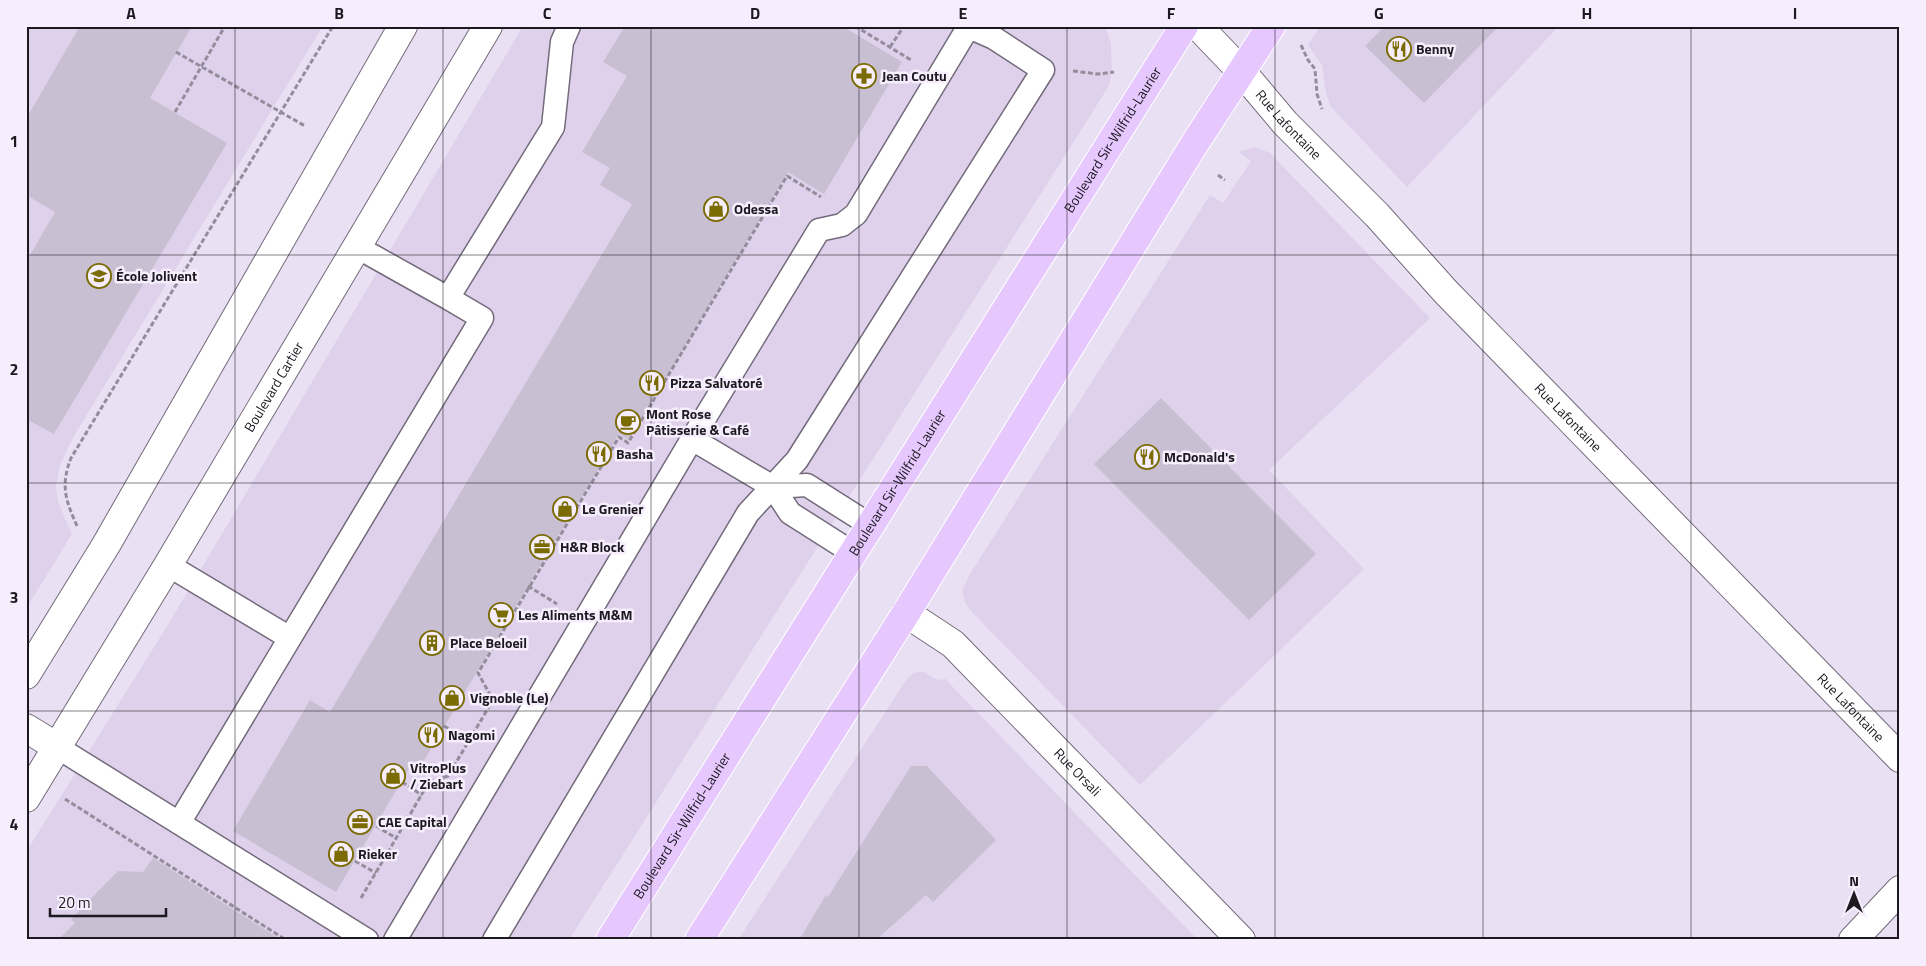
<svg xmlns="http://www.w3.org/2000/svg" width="1926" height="966" font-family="'Titillium Web',sans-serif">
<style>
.built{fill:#dfd1eb}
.building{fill:#c8bfd2}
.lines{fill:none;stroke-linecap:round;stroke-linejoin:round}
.service-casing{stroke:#736b7b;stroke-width:25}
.minor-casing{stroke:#736b7b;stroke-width:30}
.primary-casing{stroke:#fff;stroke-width:30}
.path{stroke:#948d9b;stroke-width:3;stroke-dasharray:5 2.5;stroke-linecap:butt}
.service{stroke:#fff;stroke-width:22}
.minor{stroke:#fff;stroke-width:28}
.primary{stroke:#e6c8fe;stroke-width:28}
.grid{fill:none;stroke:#1d1920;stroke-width:1;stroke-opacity:0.55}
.labels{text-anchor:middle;stroke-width:5;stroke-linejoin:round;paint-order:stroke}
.poi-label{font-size:14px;font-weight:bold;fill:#1d1920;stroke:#f6eefd;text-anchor:start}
.street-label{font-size:14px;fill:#1d1920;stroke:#f6eefd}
.neatline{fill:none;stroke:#1d1920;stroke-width:2}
.grid-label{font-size:16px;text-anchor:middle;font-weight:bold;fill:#1d1920}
</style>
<rect width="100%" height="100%" fill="#eae0f3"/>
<path class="built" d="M26 26H323L74 436 60 465 56 486 58 502 72 534 26 609Z
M523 26H1105L1111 43 1112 72 1109 85 1102 97 569 940H26V852L169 623Z
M1320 26H1559L1407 187 1331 107 1326 94 1322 65 1308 45Z
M1254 147 1270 153 1430 318 1269 470 1364 569 1140 785 970 610 965 602 962 591 970 574 1210 195 1223 203 1251 161 1239 152Z
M918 672H924L938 680 946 679 948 682 1198 940H738L906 680 913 673Z"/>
<path class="building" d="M80 26H192L150 98 227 143 54 434 26 419V262L55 212 26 195V119Z
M625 26H842L902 62 824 194 788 172 629 440 619 434 419 769 412 764 336 892 233 831 310 700 330 712 632 204 600 185 610 168 582 152 627 76 603 62Z
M1385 26H1499L1424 103 1365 46Z
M1161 398 1316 554 1249 620 1094 464Z
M911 766H927L996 840 933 902 926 895 876 940H799L826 895 828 897Z
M153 858 281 940H58L75 923 71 919 118 871 143 872Z"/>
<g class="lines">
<defs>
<path id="service" d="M357 247 448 298 553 127 562 42 569 26
M773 487 807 485 870 525
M853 553 790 513 773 487 692 439 819 230 842 225 856 214 969 26
M168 565 290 638
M57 747 367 940
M179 823 482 318 448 298
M395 940 692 439
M494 940 748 513 797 460 1043 70 994 38 969 27"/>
<g id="minor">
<path id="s1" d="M1198 26 1242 72 1285 123 1377 215 1445 291 1900 758"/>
<path id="s2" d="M906 613 953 644 1241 940"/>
<path d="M26 675 106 545 403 26"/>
<path d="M26 728 57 747"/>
<path id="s3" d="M26 798 168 565 488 26"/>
<path d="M1853 940 1900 890"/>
</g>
<g id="primary">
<path id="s4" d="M610 940 1184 26"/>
<path d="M699 940 906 613 1195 143 1271 26"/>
</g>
</defs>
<use href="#service" class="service-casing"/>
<use href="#minor" class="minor-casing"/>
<use href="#primary" class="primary-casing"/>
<path class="path" d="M855 26 911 60 910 61
M1301 45 1308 60 1315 69 1317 94 1322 109
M890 47 904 26
M176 52 305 126
M1073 71 1098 74 1114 72
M175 112 225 26
M1218 175 1225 180
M77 526C66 501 60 486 71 458L333 26
M528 586 557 604
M444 726 470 741
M402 782 422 795
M65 799 286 940
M376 826 396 838
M355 861 376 873
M361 898 429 782 448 776 493 700 478 673 619 437 628 443 787 176 821 197"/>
<use href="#service" class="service"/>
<use href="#minor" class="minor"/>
<use href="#primary" class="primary"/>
</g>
<path class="grid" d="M235 26V940M443 26V940M651 26V940M859 26V940M1067 26V940M1275 26V940M1483 26V940M1691 26V940M26 255H1900M26 483H1900M26 711H1900"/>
<defs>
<symbol id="restaurant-ring" viewBox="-11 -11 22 22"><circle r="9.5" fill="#f6eefd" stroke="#7b6b03" stroke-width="1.5"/><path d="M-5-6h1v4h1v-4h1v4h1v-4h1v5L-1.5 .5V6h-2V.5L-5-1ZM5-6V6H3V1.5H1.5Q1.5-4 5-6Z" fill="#7b6b03"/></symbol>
<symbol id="pharmacy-ring" viewBox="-11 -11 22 22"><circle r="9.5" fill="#f6eefd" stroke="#7b6b03" stroke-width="1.5"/><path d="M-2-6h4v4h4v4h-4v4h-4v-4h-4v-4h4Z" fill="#7b6b03"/></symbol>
<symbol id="shop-ring" viewBox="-11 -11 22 22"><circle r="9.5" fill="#f6eefd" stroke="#7b6b03" stroke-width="1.5"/><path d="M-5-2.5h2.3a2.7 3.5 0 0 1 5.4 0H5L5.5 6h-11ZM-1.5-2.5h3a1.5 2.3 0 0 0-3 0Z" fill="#7b6b03"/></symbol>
<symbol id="school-ring" viewBox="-11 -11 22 22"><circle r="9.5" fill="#f6eefd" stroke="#7b6b03" stroke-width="1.5"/><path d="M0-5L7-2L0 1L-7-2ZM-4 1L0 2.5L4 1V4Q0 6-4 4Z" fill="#7b6b03"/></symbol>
<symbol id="cafe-ring" viewBox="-11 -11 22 22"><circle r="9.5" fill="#f6eefd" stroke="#7b6b03" stroke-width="1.5"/><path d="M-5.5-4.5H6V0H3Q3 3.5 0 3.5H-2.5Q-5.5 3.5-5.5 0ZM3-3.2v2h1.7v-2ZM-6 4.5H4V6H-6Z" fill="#7b6b03"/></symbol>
<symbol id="office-ring" viewBox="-11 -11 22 22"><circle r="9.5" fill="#f6eefd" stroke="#7b6b03" stroke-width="1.5"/><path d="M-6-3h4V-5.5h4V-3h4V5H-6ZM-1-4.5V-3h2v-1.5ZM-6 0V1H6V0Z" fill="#7b6b03"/></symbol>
<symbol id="supermarket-ring" viewBox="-11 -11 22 22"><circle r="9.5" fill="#f6eefd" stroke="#7b6b03" stroke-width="1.5"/><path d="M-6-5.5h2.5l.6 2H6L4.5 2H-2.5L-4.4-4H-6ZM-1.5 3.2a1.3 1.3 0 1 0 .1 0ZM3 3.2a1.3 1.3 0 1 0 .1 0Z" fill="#7b6b03"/></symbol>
<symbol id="building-ring" viewBox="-11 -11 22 22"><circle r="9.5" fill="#f6eefd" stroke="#7b6b03" stroke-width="1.5"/><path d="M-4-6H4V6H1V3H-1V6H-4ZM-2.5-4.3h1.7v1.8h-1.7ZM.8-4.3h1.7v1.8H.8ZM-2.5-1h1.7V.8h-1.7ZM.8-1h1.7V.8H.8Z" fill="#7b6b03"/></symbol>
</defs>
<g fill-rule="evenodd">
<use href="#restaurant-ring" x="1385" y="35" width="28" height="28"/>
<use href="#pharmacy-ring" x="850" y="62" width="28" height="28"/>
<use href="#shop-ring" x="702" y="195" width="28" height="28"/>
<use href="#school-ring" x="85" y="262" width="28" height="28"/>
<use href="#restaurant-ring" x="638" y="369" width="28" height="28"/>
<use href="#cafe-ring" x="614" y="408" width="28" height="28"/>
<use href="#restaurant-ring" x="585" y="440" width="28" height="28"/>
<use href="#restaurant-ring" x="1133" y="443" width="28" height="28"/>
<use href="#shop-ring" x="551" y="495" width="28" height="28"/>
<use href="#office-ring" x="528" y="533" width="28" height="28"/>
<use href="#supermarket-ring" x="487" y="601" width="28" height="28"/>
<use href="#building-ring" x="418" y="629" width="28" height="28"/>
<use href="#shop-ring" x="438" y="684" width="28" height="28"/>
<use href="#restaurant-ring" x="417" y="721" width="28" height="28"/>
<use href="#shop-ring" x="379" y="762" width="28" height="28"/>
<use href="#office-ring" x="346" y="808" width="28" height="28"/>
<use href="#shop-ring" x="327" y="840" width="28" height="28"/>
</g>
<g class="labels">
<g class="poi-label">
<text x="1416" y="54">Benny</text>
<text x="882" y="81">Jean Coutu</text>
<text x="734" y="214">Odessa</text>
<text x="116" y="281">École Jolivent</text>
<text x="670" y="388">Pizza Salvatoré</text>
<text x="646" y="419">Mont Rose<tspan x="646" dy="16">Pâtisserie &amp; Café</tspan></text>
<text x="616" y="459">Basha</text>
<text x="1164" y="462">McDonald's</text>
<text x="582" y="514">Le Grenier</text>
<text x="560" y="552">H&amp;R Block</text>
<text x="518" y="620">Les Aliments M&amp;M</text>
<text x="450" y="648">Place Beloeil</text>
<text x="470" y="703">Vignoble (Le)</text>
<text x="448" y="740">Nagomi</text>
<text x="410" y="773">VitroPlus<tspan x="410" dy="16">/ Ziebart</tspan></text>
<text x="378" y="827">CAE Capital</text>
<text x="358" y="859">Rieker</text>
</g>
<g class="street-label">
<text dy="5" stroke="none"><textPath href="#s1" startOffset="134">Rue Lafontaine</textPath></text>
<text dy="5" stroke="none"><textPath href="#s4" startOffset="945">Boulevard Sir-Wilfrid-Laurier</textPath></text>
<text dy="5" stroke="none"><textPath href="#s3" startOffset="480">Boulevard Cartier</textPath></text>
<text dy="5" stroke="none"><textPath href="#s1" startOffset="539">Rue Lafontaine</textPath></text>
<text dy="5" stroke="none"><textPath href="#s4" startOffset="540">Boulevard Sir-Wilfrid-Laurier</textPath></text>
<text dy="5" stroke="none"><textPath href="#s1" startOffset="944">Rue Lafontaine</textPath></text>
<text dy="5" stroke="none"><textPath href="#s2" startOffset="235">Rue Orsali</textPath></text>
<text dy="5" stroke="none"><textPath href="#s4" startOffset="135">Boulevard Sir-Wilfrid-Laurier</textPath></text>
</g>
</g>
<rect width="1926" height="966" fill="none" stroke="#f6eefd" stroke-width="55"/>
<g transform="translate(1854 894)" stroke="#f6eefd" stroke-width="4" paint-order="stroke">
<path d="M0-4L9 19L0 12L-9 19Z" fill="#1d1920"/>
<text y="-8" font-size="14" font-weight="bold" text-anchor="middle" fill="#1d1920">N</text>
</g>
<path d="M50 908v8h116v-8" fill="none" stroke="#1d1920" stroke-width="2.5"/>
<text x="58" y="908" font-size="15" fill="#1d1920" stroke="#f6eefd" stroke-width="4" paint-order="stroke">20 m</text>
<rect x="28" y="28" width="1870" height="910" class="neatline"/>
<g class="grid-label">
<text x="131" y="19">A</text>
<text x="339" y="19">B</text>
<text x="547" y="19">C</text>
<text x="755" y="19">D</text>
<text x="963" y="19">E</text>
<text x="1171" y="19">F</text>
<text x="1379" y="19">G</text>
<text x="1587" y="19">H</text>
<text x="1795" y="19">I</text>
<text x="14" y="147">1</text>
<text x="14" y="375">2</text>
<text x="14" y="603">3</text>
<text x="14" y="830">4</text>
</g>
</svg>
